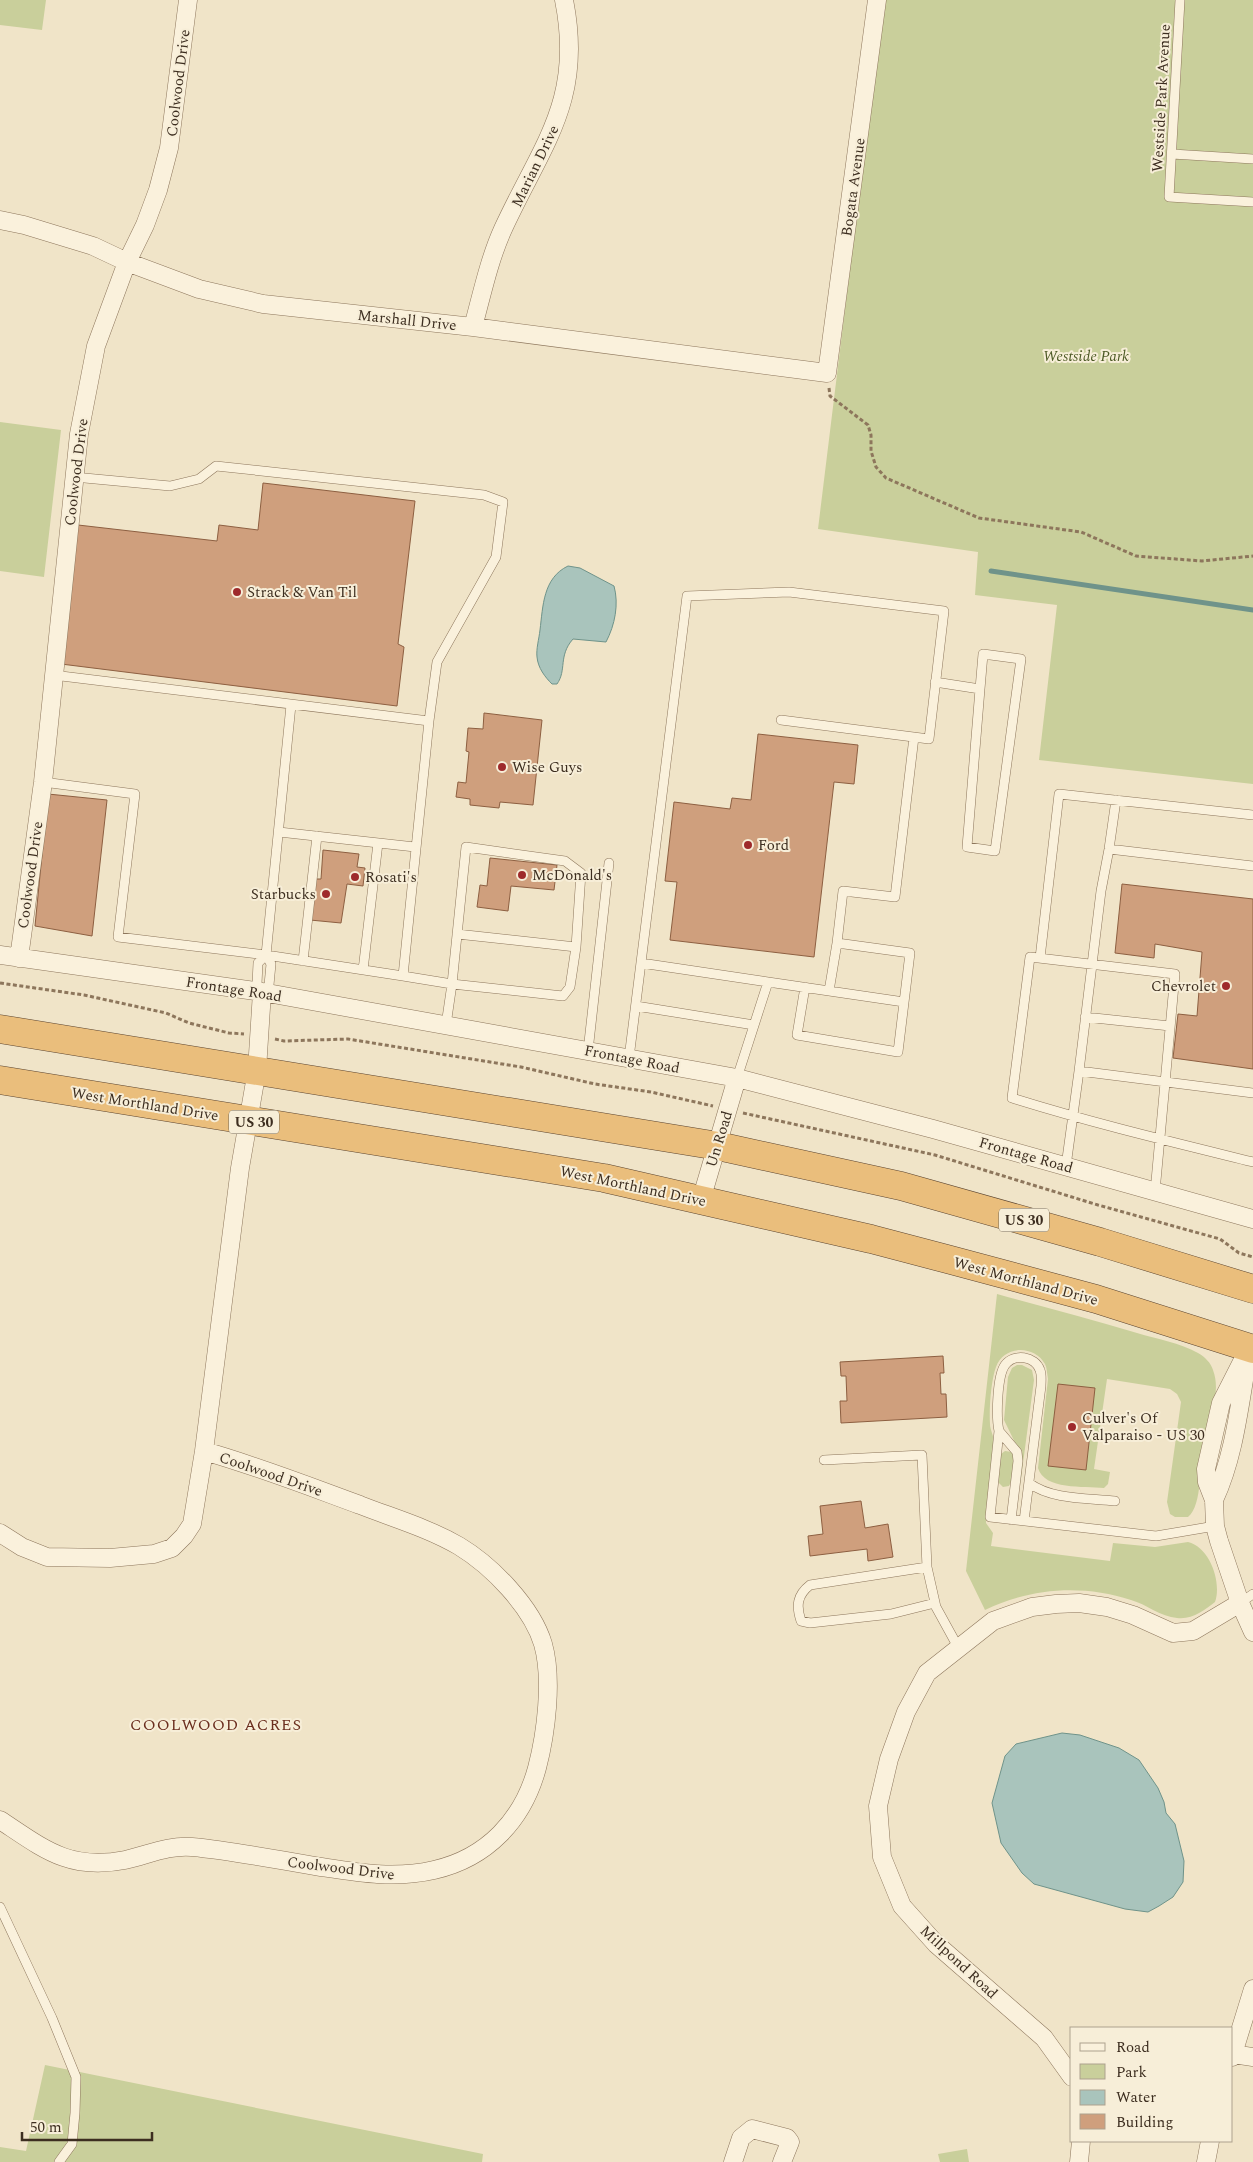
<svg xmlns="http://www.w3.org/2000/svg" width="1253" height="2162" font-family="Spectral,serif">
<style>
.green{fill:#c9cf9b}
.water{fill:#a9c4bc;stroke:#6f938a}
.lines{fill:none;stroke-linecap:round;stroke-linejoin:round}
.stream{stroke:#6f938a;stroke-width:5}
.building{fill:#cf9f7d;stroke:#8d5f41}
.service-casing{stroke:#8d765c;stroke-width:10}
.minor-casing{stroke:#8d765c;stroke-width:19}
.trunk-casing{stroke:#5b4430;stroke-width:29}
.path{stroke:#8d765c;stroke-width:3;stroke-dasharray:4 2.5;stroke-linecap:butt}
.service{stroke:#faf1dc;stroke-width:9}
.minor{stroke:#faf1dc;stroke-width:18}
.trunk{stroke:#eabe7c;stroke-width:28}
.poi-dot{fill:#9e2a2b;stroke:#f7eed8;stroke-width:2}
.labels{text-anchor:middle;stroke-width:4;stroke-linejoin:round;paint-order:stroke}
.shield{fill:#f7eed8;stroke:#756857;stroke-width:1}
.shield-label{font-size:14px;font-weight:bold;fill:#3d2e20}
.street-label{font-size:15px;fill:#3d2e20;stroke:#f7eed8}
.park-label{font-size:15px;font-style:italic;fill:#4d5a26;stroke:#f7eed8}
.poi-label{font-size:15px;fill:#3d2e20;stroke:#f7eed8;text-anchor:start}
.neighbourhood-label{font-size:16px;letter-spacing:1px;fill:#6b2e1e;stroke:#f7eed8}
</style>
<rect width="100%" height="100%" fill="#f0e4c8"/>
<path class="green" d="M0 0H46L42 30 0 25Z
M883 0H1253V784L1039 760 1057 605 975 595 978 552 818 529Z
M0 422 61 430 44 577 0 571Z
M997 1294C1044 1307 1091 1319 1137 1333 1157 1339 1180 1343 1198 1353 1205 1357 1211 1363 1213 1370 1222 1394 1208 1421 1203 1445 1199 1464 1203 1505 1188 1517H1175L1170 1514 1167 1502 1181 1402 1177 1394 1170 1389 1107 1379 1094 1469 1110 1472 1108 1484 1104 1488C1084 1486 1044 1490 1038 1468L1048 1379C1047 1374 1047 1368 1045 1364 1034 1345 1004 1345 996 1367 991 1380 989 1409 990 1424 990 1430 994 1436 994 1443 994 1469 987 1496 986 1523L993 1533 991 1546 1110 1561 1113 1543 1155 1547 1188 1542C1210 1547 1222 1583 1215 1602 1205 1610 1192 1620 1177 1618 1161 1617 1146 1604 1131 1600 1082 1584 1031 1588 985 1610L966 1571Z
M1017 1365H1022L1032 1370 1034 1380 1020 1486 1022 1457 1004 1420 1008 1377 1012 1368Z
M1005 1451 1012 1452 1015 1456 1012 1480 1009 1486 1003 1487 997 1481 1001 1454Z
M45 2065 483 2154 482 2162H0V2147L26 2151Z
M967 2149 969 2162H940L938 2154Z"/>
<path class="water" d="M568 566 580 568 614 586C619 604 615 625 606 642L573 639C558 656 567 670 557 684H552C545 677 538 668 537 657 536 649 539 639 540 630 543 606 543 578 568 566Z
M1062 1733 1080 1735 1119 1748 1139 1760 1158 1788 1164 1802 1166 1813 1175 1824 1184 1861 1183 1882 1173 1897 1159 1906 1148 1912 1125 1909 1034 1884 1022 1873 1001 1843 992 1803 1005 1756 1016 1744Z"/>
<g class="lines">
<path class="stream" d="M991 571 1253 610"/>
</g>
<path class="building" d="M263 483 415 501 398 644 404 647 397 706 61 664 78 525 217 541 219 525 258 530Z
M484 713 542 720 533 805 500 802 499 808 470 805V799L456 797 458 782 466 783 469 752 466 751 468 728 483 729Z
M758 734 858 745 854 784 834 782 814 957 670 940 677 882 665 881 674 802 730 809 732 798 751 800Z
M48 794 107 800 92 936 35 926Z
M323 850 359 854 357 867 365 868 363 886 347 884 341 923 310 920 315 879H321Z
M490 858 557 865 554 890 511 886 508 911 477 907 480 885 487 886Z
M1122 884 1253 899V1069L1173 1058 1178 1014 1197 1016 1202 952 1155 944 1154 958 1115 953Z
M943 1356 944 1373H940L941 1394H946L947 1417 841 1423 840 1401H847L846 1376H841L840 1362Z
M1058 1384 1095 1388 1086 1470 1048 1466Z
M861 1501 865 1528 888 1524 893 1557 868 1561 867 1549 810 1556 808 1536 823 1534 820 1506Z"/>
<g class="lines">
<defs>
<path id="service" d="M1180 0 1169 197 1253 202
M1172 154 1253 159
M53 675 429 721 437 662 496 557 503 502 484 495 216 466 199 479 170 486 74 477
M935 682 980 689 983 654 1021 659 995 851 967 847 980 689
M429 721 403 976 452 984 446 1025
M43 782 135 794 118 937 266 955 403 976
M279 832 415 847
M1109 849 1253 866
M457 934 576 947 570 987 563 996 452 984 466 847 565 861 581 873 576 947
M266 955 258 963 257 984 262 992 269 985 271 964 266 955 291 705
M1040 958 1059 794 1253 815
M303 961 317 836
M641 963 768 982 737 1078
M363 970 378 843
M768 982 904 1002
M805 987 797 1035 898 1052 910 953 837 943 843 891 895 897 914 737
M829 991 837 943
M636 1006 754 1025
M1085 1017 1170 1026
M588 1051 609 863
M629 1058 687 596 789 592 944 611 929 739 781 720
M1079 1071 1101 891 1109 849 1116 800
M1066 1166 1079 1071 1253 1093
M1155 1191C1162 1119 1168 1047 1175 974L1030 957 1012 1098C1092 1123 1172 1142 1253 1162
M999 1431 1017 1452 1018 1461 1011 1520
M824 1460 922 1455 927 1567 936 1607 958 1647
M1029 1483C1052 1500 1088 1498 1115 1501
M1024 1521 1041 1386C1041 1381 1042 1375 1040 1370 1035 1356 1014 1353 1005 1365 997 1376 996 1417 999 1431L990 1517 1156 1536 1215 1526
M927 1567 810 1585C797 1595 796 1606 801 1621L810 1623 891 1614 935 1603
M1240 1603 1253 1594
M0 1907 52 2018 76 2077 75 2113 72 2144 59 2162"/>
<path id="minor" d="M0 220 24 225 93 246 127 262 199 289 263 304 473 327 827 373 877 0
M473 327C482 294 489 260 503 229 542 144 584 101 564 0
M0 955 262 992 737 1078 933 1129 1253 1219
M19 958 43 782 79 434 96 346 127 262 145 225 158 190 169 148 188 0
M701 1200 737 1078
M1249 1348 1221 1403 1206 1469 1207 1482 1214 1500 1215 1526 1219 1541 1240 1603 1253 1632
M1214 1500C1234 1457 1239 1408 1247 1362
M0 1533 22 1547 47 1557 110 1558 154 1554 172 1548 184 1536 192 1524 204 1451 240 1168 257 1070 262 992
M0 1820C44 1849 69 1871 125 1860 148 1855 168 1845 192 1847 235 1851 278 1860 321 1867 360 1873 395 1879 434 1870 487 1858 523 1820 537 1768 546 1734 553 1679 543 1644 532 1607 492 1566 459 1546 428 1528 393 1518 360 1505 308 1486 257 1466 204 1451
M1233 2054 1253 2057
M1232 2057 1253 1989
M1072 2077 1044 2038 936 1944 902 1906 882 1857 878 1806 889 1759 906 1712 927 1673 993 1621 1032 1607 1056 1604 1079 1603 1107 1607 1133 1615 1173 1633 1193 1631 1240 1603
M733 2162 741 2138 752 2129 787 2138 790 2142 782 2162
M1079 2162 1081 2141
M1206 2162 1210 2141"/>
<path id="trunk" d="M0 1029 718 1146 901 1186 1100 1242 1253 1289
M0 1080 604 1178 871 1239 947 1259 1096 1299 1253 1349"/>
</defs>
<use href="#service" class="service-casing"/>
<use href="#minor" class="minor-casing"/>
<use href="#trunk" class="trunk-casing"/>
<path class="path" d="M829 388 830 396 868 425 871 435V451L876 467 886 478 979 518 1081 532 1136 556 1202 561 1253 556
M0 983 84 995 166 1013 189 1023 229 1033 244 1034
M275 1039 284 1041 348 1039 521 1067 595 1084 651 1092 713 1106
M743 1113 935 1155 1098 1205 1220 1239 1239 1253 1253 1257"/>
<use href="#service" class="service"/>
<use href="#minor" class="minor"/>
<use href="#trunk" class="trunk"/>
</g>
<g class="poi-dot">
<circle cx="237" cy="592" r="5"/>
<circle cx="502" cy="767" r="5"/>
<circle cx="748" cy="845" r="5"/>
<circle cx="522" cy="875" r="5"/>
<circle cx="355" cy="877" r="5"/>
<circle cx="326" cy="894" r="5"/>
<circle cx="1226" cy="986" r="5"/>
<circle cx="1072" cy="1427" r="5"/>
</g>
<g class="labels">
<g class="shield">
<rect x="229" y="1110.5" width="50" height="23" rx="4"/>
<rect x="999" y="1208.5" width="50" height="23" rx="4"/>
</g>
<g class="shield-label">
<text x="254" y="1127">US 30</text>
<text x="1024" y="1225">US 30</text>
</g>
<g class="street-label">
<text transform="translate(178 83) rotate(-83)" y="5">Coolwood Drive</text>
<text transform="translate(1161 98) rotate(-87)" y="5">Westside Park Avenue</text>
<text transform="translate(535 166) rotate(-64)" y="5">Marian Drive</text>
<text transform="translate(853 187) rotate(-82)" y="5">Bogata Avenue</text>
<text transform="translate(407 320) rotate(6)" y="5">Marshall Drive</text>
<text transform="translate(76 472) rotate(-83)" y="5">Coolwood Drive</text>
<text transform="translate(30 875) rotate(-82)" y="5">Coolwood Drive</text>
<text transform="translate(234 989) rotate(9)" y="5">Frontage Road</text>
<text transform="translate(632 1059) rotate(11)" y="5">Frontage Road</text>
<text transform="translate(145 1104) rotate(9)" y="5">West Morthland Drive</text>
<text transform="translate(719 1139) rotate(-73)" y="5">Un Road</text>
<text transform="translate(1026 1155) rotate(16)" y="5">Frontage Road</text>
<text transform="translate(633 1186) rotate(12)" y="5">West Morthland Drive</text>
<text transform="translate(1026 1281) rotate(15)" y="5">West Morthland Drive</text>
<text transform="translate(271 1474) rotate(19)" y="5">Coolwood Drive</text>
<text transform="translate(341 1868) rotate(7)" y="5">Coolwood Drive</text>
<text transform="translate(959 1962) rotate(43)" y="5">Millpond Road</text>
</g>
<g class="park-label">
<text x="1086" y="361">Westside Park</text>
</g>
<g class="poi-label">
<text x="247" y="597">Strack &amp; Van Til</text>
<text x="512" y="772">Wise Guys</text>
<text x="758" y="850">Ford</text>
<text x="532" y="880">McDonald's</text>
<text x="365" y="882">Rosati's</text>
<text x="316" y="899" text-anchor="end">Starbucks</text>
<text x="1216" y="991" text-anchor="end">Chevrolet</text>
<text x="1082" y="1423">Culver's Of<tspan x="1082" dy="17">Valparaiso - US 30</tspan></text>
</g>
<g class="neighbourhood-label">
<text x="216" y="1730">COOLWOOD ACRES</text>
</g>
</g>
<rect x="1070" y="2027" width="162" height="115" fill="#f7eed8" stroke="#ada18e"/>
<rect x="1080" y="2043" width="25" height="8" fill="#faf1dc" stroke="#ada18e"/>
<text x="1116" y="2052" font-size="15" fill="#3d2e20">Road</text>
<rect x="1080" y="2064" width="25" height="15" fill="#c9cf9b" stroke="#ada18e"/>
<text x="1116" y="2077" font-size="15" fill="#3d2e20">Park</text>
<rect x="1080" y="2090" width="25" height="15" fill="#a9c4bc" stroke="#ada18e"/>
<text x="1116" y="2102" font-size="15" fill="#3d2e20">Water</text>
<rect x="1080" y="2114" width="25" height="15" fill="#cf9f7d" stroke="#ada18e"/>
<text x="1116" y="2127" font-size="15" fill="#3d2e20">Building</text>
<path d="M22 2132v8h130v-8" fill="none" stroke="#3d2e20" stroke-width="2.5"/>
<text x="30" y="2132" font-size="15" fill="#3d2e20" stroke="#f7eed8" stroke-width="4" paint-order="stroke">50 m</text>
</svg>
